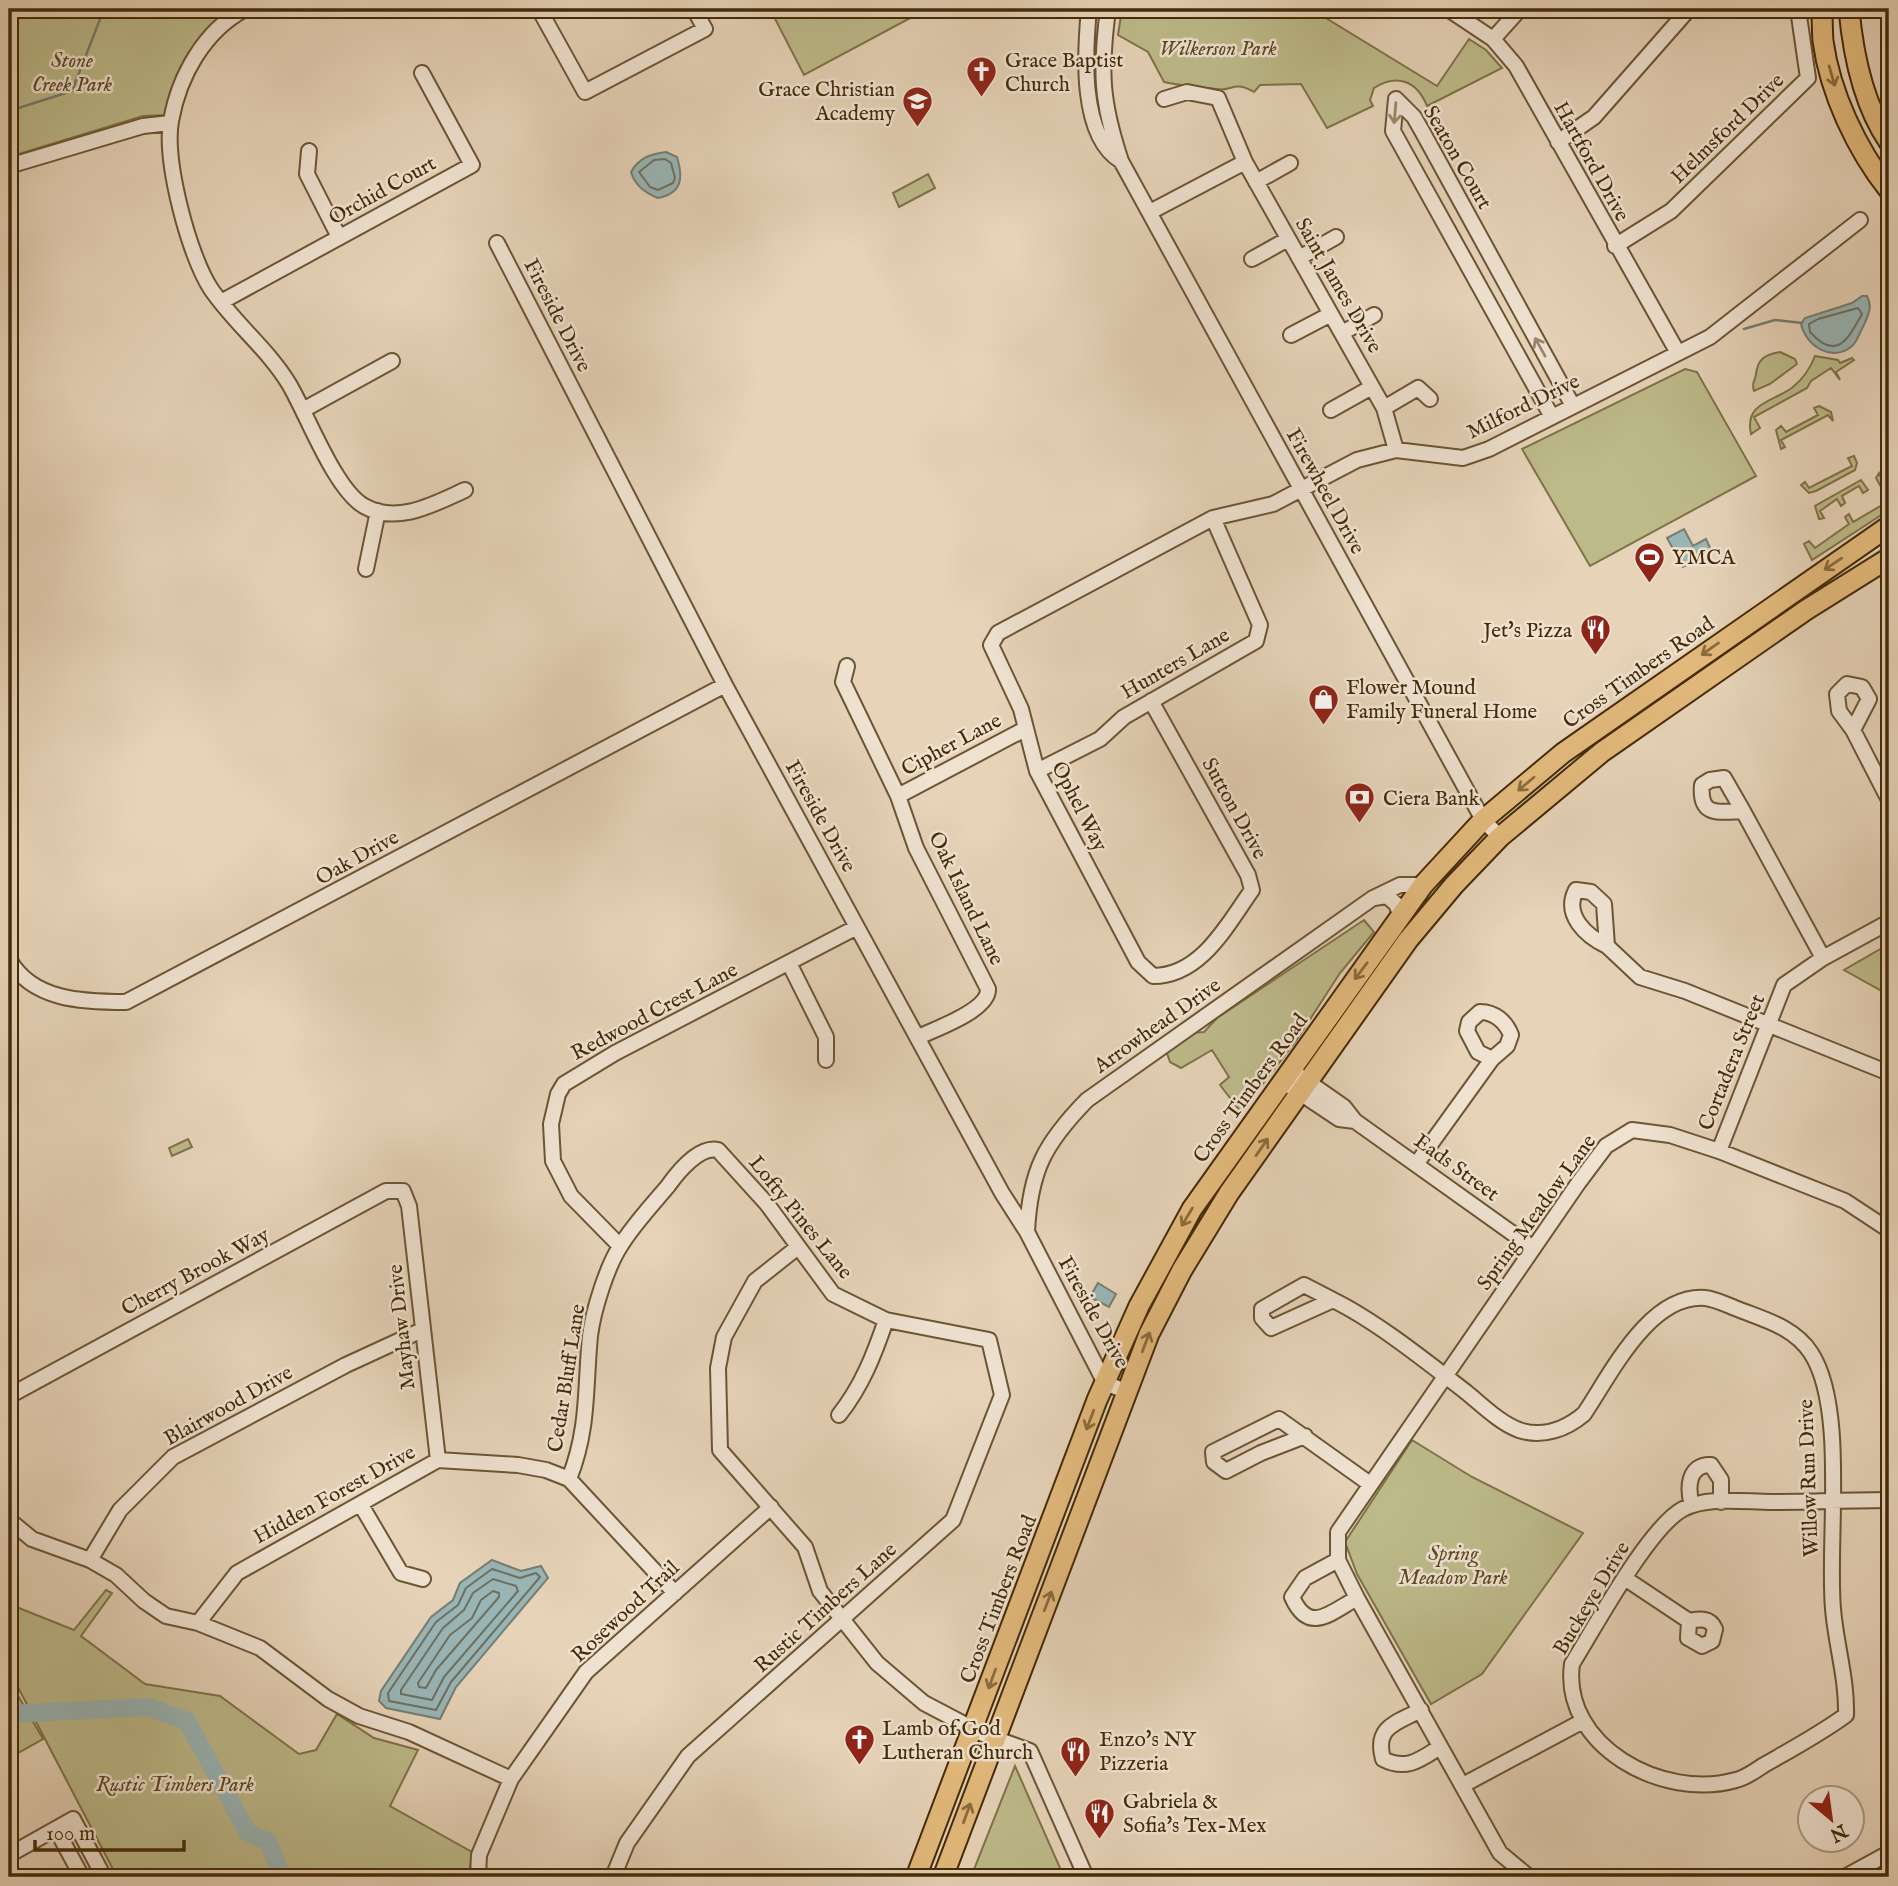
<svg xmlns="http://www.w3.org/2000/svg" width="1898" height="1886" font-family="'IM FELL English',serif">
<style>
.green{fill:#bdba8a;stroke:#807249;stroke-width:2}
.water{fill:#99b6b7;stroke:#777e71;stroke-width:2}
.lines{fill:none;stroke-linecap:round;stroke-linejoin:round}
.shore{stroke:#6e7060;stroke-width:2}
.stream{stroke:#777e71;stroke-width:2.5}
.river{stroke:#99b6b7;stroke-width:18}
.minor-casing{stroke:#6c5534;stroke-width:18}
.major-casing{stroke:#442b08;stroke-width:23}
.minor{stroke:#efe2d1;stroke-width:14}
.major{stroke:#e3ba7c;stroke-width:19}
.oneway{stroke:#8c6b3c}
.oneway2{stroke:#9a866c}
.labels{text-anchor:middle;stroke-width:5;stroke-linejoin:round;paint-order:stroke}
.park-label{font-size:21px;font-style:italic;fill:#5c4822;stroke:#efe2d1}
.poi-label{font-size:21px;fill:#442b08;stroke:#efe2d1;text-anchor:start}
.street-label{font-size:21px;fill:#442b08;stroke:#efe2d1}
</style>
<rect width="100%" height="100%" fill="#e6d3b8"/>
<filter id="stains"><feTurbulence type="fractalNoise" baseFrequency=".00286" numOctaves="4"/><feColorMatrix values="0 0 0 0 .2 0 0 0 0 .09 0 0 0 0 .02 0 0 0 .5 -.17"/></filter>
<radialGradient id="worn" r=".72"><stop offset=".6" stop-color="#630" stop-opacity="0"/><stop offset="1" stop-color="#630" stop-opacity=".3"/></radialGradient>
<path class="green" d="M9 9H230C190 44 178 63 165 115L143 116 9 157Z
M770 9H829L846 13 864 9H927L804 75Z
M1122 9H1311L1437 86 1469 39 1486 50 1502 68 1427 106C1417 81 1397 73 1374 88L1370 100 1373 106 1327 128 1301 84 1260 85 1254 92C1233 80 1232 92 1216 89 1199 87 1181 86 1164 82L1148 52 1118 35Z
M928 174 935 188 899 207 893 193Z
M1780 352 1795 359 1797 364 1770 384 1754 391C1751 383 1755 382 1756 374 1758 359 1764 355 1780 352Z
M1815 356 1838 360 1840 363 1852 358 1854 360 1836 372 1840 380 1831 368 1811 381 1807 388 1754 417 1760 428 1751 434C1744 402 1774 402 1793 387 1804 378 1810 369 1815 356Z
M1685 369 1697 372 1756 476 1590 566 1522 449Z
M1819 406 1831 412 1833 421 1828 415 1781 440 1785 447 1781 449 1776 430 1781 426 1786 432 1818 415 1814 408Z
M1854 456 1857 463 1855 470 1816 491 1809 493 1801 485 1805 482 1809 488 1852 466 1848 458Z
M1879 473 1889 494V510L1812 560 1804 544 1809 541 1815 548 1849 524 1845 517 1849 514 1853 522 1889 501 1876 478Z
M1861 480 1868 490 1863 493 1859 486 1842 496 1845 503 1841 506 1837 499 1820 511 1824 518 1819 519 1815 506Z
M1364 920 1374 932 1340 973 1296 1041 1241 1112 1220 1085 1229 1077 1212 1050 1181 1068 1170 1062 1166 1050 1186 1033 1204 1032 1217 1018Z
M1889 944V995L1844 970Z
M188 1139 192 1147 172 1156 169 1148Z
M1412 1440 1472 1477 1583 1533 1482 1674 1431 1704 1357 1574 1345 1542Z
M106 1590 112 1593 81 1636 145 1684 220 1696 299 1754 316 1750 337 1714 374 1738 418 1750 390 1806 472 1852 469 1877H117L9 1670V1604L74 1630Z
M9 1680 43 1739 9 1758Z
M1015 1766 1064 1877H971Z"/>
<path class="water" d="M666 152 677 157C683 177 683 193 658 198 645 193 635 186 631 172 639 158 650 154 666 152Z
M1862 296H1867C1873 307 1868 316 1863 327 1859 333 1858 341 1852 346 1832 363 1806 346 1801 324L1805 318 1852 303Z
M1684 529 1693 546 1706 539 1712 552 1683 567 1667 538Z
M1098 1283 1116 1294 1109 1307 1090 1297Z
M492 1560 521 1571 541 1566 548 1578 456 1687 440 1719 386 1708 379 1701 381 1691 431 1617 453 1600 460 1583Z"/>
<g class="lines">
<path class="shore" d="M665 159 671 163 675 178 673 183 658 190 650 187 639 172 654 160Z
M1858 308 1862 314C1848 339 1837 362 1810 332L1809 324 1818 319Z
M492 1569 520 1578 536 1573 540 1577 451 1682 436 1710 389 1701 388 1693 436 1622 458 1605 466 1588Z
M493 1579 516 1586 518 1591 444 1677 432 1700 401 1694V1690L443 1628 464 1610 473 1593Z
M493 1591 499 1593V1597L436 1670 426 1688 419 1687 418 1683 450 1635 472 1618 481 1600Z"/>
<path class="stream" d="M9 111 72 91 104 9
M1744 329 1775 320 1802 323"/>
<path class="river" d="M9 1714 148 1707 187 1721 248 1833 268 1841 282 1877"/>
<defs>
<path id="minor" d="M245 9C204 31 179 76 171 121 164 161 189 256 211 289 234 323 268 349 289 384 307 414 335 490 364 506 397 525 434 504 465 490
M539 9 585 92 705 29 694 9
M1089 9C1085 51 1079 136 1121 161
M1108 9C1100 71 1101 101 1121 161L1483 820 1500 837
M1448 9 1493 39 1516 66 1678 353
M1493 39 1520 9
M1164 99 1187 92 1218 98 1245 162 1384 408 1396 450
M1558 142 1594 117 1689 9
M309 151 307 174 339 237
M9 166 143 126 170 123
M1256 182 1290 163
M1150 212 1245 162
M497 243 725 685 1002 1193 1027 1232 1105 1383 1128 1392
M1615 246 1671 211 1808 78 1798 9
M1299 258 1336 237
M1252 259 1288 239
M221 302 472 165 422 73
M1342 333 1374 315
M1291 335 1331 314
M1384 408 1418 388 1430 399
M303 410 392 361
M1331 410 1372 387
M1552 417 1393 131 1396 99 1414 117 1422 131 1573 406
M366 569 378 511
M847 666 843 682 898 796 916 848 988 989C989 1010 936 1029 918 1037
M1151 701 1248 875 1252 890C1227 925 1201 976 1153 976L1138 962 1037 771 1021 709 991 645 998 633 1213 518 1273 504 1357 460 1396 450 1463 458 1489 449 1710 337 1860 220
M1853 730 1869 699 1862 687 1847 684 1837 694 1839 711 1853 730 1889 800
M1037 771 1100 739 1124 717 1256 641 1260 625 1213 518
M1724 778 1743 811C1718 812 1699 817 1702 785L1710 780Z
M898 796 1025 729
M1743 811 1823 958
M1374 898 1387 896 1396 904 1401 916
M1607 946C1586 936 1563 915 1576 890L1591 892 1604 904 1607 946 1640 977 1685 991 1889 1073
M9 959C32 1001 84 1002 126 1002L725 685
M789 963 826 1037V1060
M1291 1070 1344 1107 1355 1121 1533 1248
M1282 1081 1339 1119 1355 1121
M1719 1151 1784 985 1823 958 1889 922
M1417 1163 1492 1059 1507 1046 1511 1035C1506 1022 1495 1012 1480 1012L1469 1022 1467 1031 1478 1052 1492 1059
M1027 1232C1030 1170 1045 1143 1087 1100L1373 898 1400 885H1423
M620 1246 571 1196 553 1161 551 1124 558 1094 564 1084 615 1053 857 927
M798 1247 755 1281 724 1337 718 1368 720 1450 805 1547 820 1591 877 1663 924 1703 983 1734 1030 1751 1086 1877
M1304 1285 1333 1300 1271 1328 1262 1318V1309Z
M1333 1300C1376 1321 1427 1362 1466 1392 1482 1405 1500 1423 1519 1430 1543 1438 1566 1429 1584 1414 1611 1374 1649 1294 1705 1298 1716 1299 1729 1306 1740 1310 1766 1320 1795 1328 1811 1353 1847 1408 1827 1542 1833 1609 1836 1645 1847 1679 1846 1715 1820 1734 1792 1749 1764 1765 1756 1770 1746 1778 1736 1780 1663 1801 1561 1746 1572 1664 1595 1627 1649 1527 1683 1509 1708 1496 1744 1502 1772 1502 1811 1502 1850 1500 1889 1500
M9 1396 386 1191H403L409 1206 438 1460
M839 1415C862 1386 874 1355 886 1320
M1305 1436 1261 1453 1226 1471 1214 1462 1213 1452 1279 1419 1370 1484
M569 1479C589 1429 585 1388 590 1336 593 1311 607 1266 621 1245 634 1224 652 1205 668 1186 678 1172 699 1146 718 1150L767 1204 833 1294 886 1320 989 1340 1002 1395 953 1520 688 1756 627 1843 613 1877
M361 1505 401 1573 423 1579
M1692 1505C1687 1488 1688 1464 1711 1465L1721 1480V1502
M9 1520 32 1539 90 1560 116 1575 144 1601 166 1616 198 1623 260 1648 328 1699 359 1716 409 1732 511 1779
M90 1560 120 1510 173 1457 346 1365 422 1330
M1338 1560 1305 1578 1292 1597C1309 1635 1330 1613 1357 1598
M1626 1579 1689 1621 1688 1638 1702 1646 1712 1641 1715 1629C1710 1617 1700 1619 1689 1621
M198 1623 237 1573 438 1460 518 1465 546 1470 569 1479 675 1593
M1421 1710C1396 1723 1374 1727 1383 1759 1406 1771 1420 1760 1440 1747
M1463 1785 1583 1721
M56 1829 82 1877
M9 1855 73 1819 104 1877
M478 1877 479 1855 511 1779 586 1672 771 1507
M1529 1877 1500 1853 1357 1598 1338 1560V1532L1579 1182 1606 1146 1632 1130 1670 1135 1719 1151 1845 1201 1889 1230
M1845 1877 1889 1853"/>
<path id="major" d="M1821 9C1823 20 1822 31 1823 41 1830 93 1857 150 1889 190
M1849 9C1853 54 1863 104 1889 142
M916 1877 1097 1400 1139 1306 1192 1209 1423 885 1483 820 1563 753 1889 526
M943 1877 1149 1334 1182 1270 1229 1193 1408 940 1454 885 1500 837 1602 752 1806 610 1889 558"/>
</defs>
<use href="#minor" class="minor-casing"/>
<use href="#major" class="major-casing"/>
<use href="#minor" class="minor"/>
<use href="#major" class="major"/>
</g>
<defs><path id="oneway-shaft" d="M-6 0H5M1.5-3L5.5 0L1.5 3" fill="none" stroke-width="1.6" stroke-linecap="round" stroke-linejoin="round" transform="scale(1.75)"/></defs>
<g class="oneway">
<use href="#oneway-shaft" transform="translate(1832 76) rotate(74)"/>
<use href="#oneway-shaft" transform="translate(1833 564) rotate(146)"/>
<use href="#oneway-shaft" transform="translate(1710 649) rotate(145)"/>
<use href="#oneway-shaft" transform="translate(1526 784) rotate(140)"/>
<use href="#oneway-shaft" transform="translate(1361 971) rotate(127)"/>
<use href="#oneway-shaft" transform="translate(1262 1147) rotate(-55)"/>
<use href="#oneway-shaft" transform="translate(1187 1217) rotate(121)"/>
<use href="#oneway-shaft" transform="translate(1146 1342) rotate(-69)"/>
<use href="#oneway-shaft" transform="translate(1090 1420) rotate(111)"/>
<use href="#oneway-shaft" transform="translate(1048 1601) rotate(-69)"/>
<use href="#oneway-shaft" transform="translate(992 1679) rotate(110)"/>
<use href="#oneway-shaft" transform="translate(967 1813) rotate(-70)"/>
</g>
<g class="oneway2">
<use href="#oneway-shaft" transform="translate(1395 113) rotate(95)"/>
<use href="#oneway-shaft" transform="translate(1540 347) rotate(-119)"/>
</g>
<defs>
<symbol id="church-pin" viewBox="-11 -11 22 30"><path d="M0 17L-7.5 6A9.5 9.5 0 1 1 7.5 6Z" fill="#8f2418" stroke="#efe2d1"/><path d="M-1.2-6h2.4v3.5h3.3v2.4h-3.3V6h-2.4V-.1h-3.3v-2.4h3.3Z" fill="#fff"/></symbol>
<symbol id="school-pin" viewBox="-11 -11 22 30"><path d="M0 17L-7.5 6A9.5 9.5 0 1 1 7.5 6Z" fill="#8f2418" stroke="#efe2d1"/><path d="M0-5L7-2L0 1L-7-2ZM-4 1L0 2.5L4 1V4Q0 6-4 4Z" fill="#fff"/></symbol>
<symbol id="stadium-pin" viewBox="-11 -11 22 30"><path d="M0 17L-7.5 6A9.5 9.5 0 1 1 7.5 6Z" fill="#8f2418" stroke="#efe2d1"/><path d="M0-5a6.5 5 0 1 0 0 10a6.5 5 0 1 0 0-10ZM-3.5-1.8h7v3.6h-7Z" fill="#fff"/></symbol>
<symbol id="restaurant-pin" viewBox="-11 -11 22 30"><path d="M0 17L-7.5 6A9.5 9.5 0 1 1 7.5 6Z" fill="#8f2418" stroke="#efe2d1"/><path d="M-5-6h1v4h1v-4h1v4h1v-4h1v5L-1.5 .5V6h-2V.5L-5-1ZM5-6V6H3V1.5H1.5Q1.5-4 5-6Z" fill="#fff"/></symbol>
<symbol id="shop-pin" viewBox="-11 -11 22 30"><path d="M0 17L-7.5 6A9.5 9.5 0 1 1 7.5 6Z" fill="#8f2418" stroke="#efe2d1"/><path d="M-5-2.5h2.3a2.7 3.5 0 0 1 5.4 0H5L5.5 6h-11ZM-1.5-2.5h3a1.5 2.3 0 0 0-3 0Z" fill="#fff"/></symbol>
<symbol id="bank-pin" viewBox="-11 -11 22 30"><path d="M0 17L-7.5 6A9.5 9.5 0 1 1 7.5 6Z" fill="#8f2418" stroke="#efe2d1"/><path d="M-6-4H6V4H-6ZM0-2.3a2.3 2.3 0 1 0 0 4.6a2.3 2.3 0 1 0 0-4.6Z" fill="#fff"/></symbol>
</defs>
<g fill-rule="evenodd">
<use href="#church-pin" x="964" y="54" width="35" height="47"/>
<use href="#school-pin" x="900" y="84" width="35" height="47"/>
<use href="#stadium-pin" x="1632" y="540" width="35" height="47"/>
<use href="#restaurant-pin" x="1578" y="612" width="35" height="47"/>
<use href="#shop-pin" x="1306" y="682" width="35" height="47"/>
<use href="#bank-pin" x="1342" y="780" width="35" height="47"/>
<use href="#church-pin" x="842" y="1722" width="35" height="47"/>
<use href="#restaurant-pin" x="1058" y="1734" width="35" height="47"/>
<use href="#restaurant-pin" x="1082" y="1796" width="35" height="47"/>
</g>
<g class="labels">
<g class="park-label">
<text x="1218" y="55">Wilkerson Park</text>
<text x="72" y="67">Stone<tspan x="72" dy="24">Creek Park</tspan></text>
<text x="1453" y="1560">Spring<tspan x="1453" dy="24">Meadow Park</tspan></text>
<text x="175" y="1791">Rustic Timbers Park</text>
</g>
<g class="poi-label">
<text x="1005" y="67">Grace Baptist<tspan x="1005" dy="24">Church</tspan></text>
<text x="895" y="96" text-anchor="end">Grace Christian<tspan x="895" dy="24">Academy</tspan></text>
<text x="1672" y="564">YMCA</text>
<text x="1572" y="637" text-anchor="end">Jet's Pizza</text>
<text x="1346" y="694">Flower Mound<tspan x="1346" dy="24">Family Funeral Home</tspan></text>
<text x="1383" y="805">Ciera Bank</text>
<text x="882" y="1735">Lamb of God<tspan x="882" dy="24">Lutheran Church</tspan></text>
<text x="1099" y="1746">Enzo's NY<tspan x="1099" dy="24">Pizzeria</tspan></text>
<text x="1123" y="1808">Gabriela &amp;<tspan x="1123" dy="24">Sofia's Tex-Mex</tspan></text>
</g>
<g class="street-label">
<text transform="translate(1727 128) rotate(-44)" y="7">Helmsford Drive</text>
<text transform="translate(1458 157) rotate(60)" y="7">Seaton Court</text>
<text transform="translate(1592 161) rotate(61)" y="7">Hartford Drive</text>
<text transform="translate(382 190) rotate(-29)" y="7">Orchid Court</text>
<text transform="translate(1339 285) rotate(60)" y="7">Saint James Drive</text>
<text transform="translate(558 315) rotate(63)" y="7">Fireside Drive</text>
<text transform="translate(1523 406) rotate(-26)" y="7">Milford Drive</text>
<text transform="translate(1326 491) rotate(61)" y="7">Firewheel Drive</text>
<text transform="translate(1175 663) rotate(-30)" y="7">Hunters Lane</text>
<text transform="translate(1638 672) rotate(-35)" y="7">Cross Timbers Road</text>
<text transform="translate(951 744) rotate(-28)" y="7">Cipher Lane</text>
<text transform="translate(1080 806) rotate(63)" y="7">Ophel Way</text>
<text transform="translate(1235 808) rotate(61)" y="7">Sutton Drive</text>
<text transform="translate(821 816) rotate(61)" y="7">Fireside Drive</text>
<text transform="translate(357 857) rotate(-29)" y="7">Oak Drive</text>
<text transform="translate(967 898) rotate(64)" y="7">Oak Island Lane</text>
<text transform="translate(654 1011) rotate(-28)" y="7">Redwood Crest Lane</text>
<text transform="translate(1157 1025) rotate(-35)" y="7">Arrowhead Drive</text>
<text transform="translate(1731 1062) rotate(-68)" y="7">Cortadera Street</text>
<text transform="translate(1250 1088) rotate(-54)" y="7">Cross Timbers Road</text>
<text transform="translate(1457 1167) rotate(36)" y="7">Eads Street</text>
<text transform="translate(1536 1212) rotate(-54)" y="7">Spring Meadow Lane</text>
<text transform="translate(801 1217) rotate(51)" y="7">Lofty Pines Lane</text>
<text transform="translate(195 1271) rotate(-28)" y="7">Cherry Brook Way</text>
<text transform="translate(1094 1312) rotate(61)" y="7">Fireside Drive</text>
<text transform="translate(401 1327) rotate(-96)" y="7">Mayhaw Drive</text>
<text transform="translate(566 1378) rotate(-81)" y="7">Cedar Bluff Lane</text>
<text transform="translate(228 1405) rotate(-29)" y="7">Blairwood Drive</text>
<text transform="translate(1808 1478) rotate(-92)" y="7">Willow Run Drive</text>
<text transform="translate(334 1494) rotate(-29)" y="7">Hidden Forest Drive</text>
<text transform="translate(1591 1598) rotate(-59)" y="7">Buckeye Drive</text>
<text transform="translate(998 1599) rotate(-69)" y="7">Cross Timbers Road</text>
<text transform="translate(825 1607) rotate(-42)" y="7">Rustic Timbers Lane</text>
<text transform="translate(625 1611) rotate(-43)" y="7">Rosewood Trail</text>
</g>
</g>
<rect width="1898" height="1886" fill="none" stroke="#e6d3b8" stroke-width="35"/>
<rect x="10" y="10" width="1877" height="1865" fill="none" stroke="#442b08" stroke-width="3.5"/>
<rect x="18" y="18" width="1863" height="1851" fill="none" stroke="#442b08" stroke-width="2"/>
<g transform="translate(1831 1819) rotate(151)"><circle r="33" fill="#efe2d1" stroke="#ab9981" stroke-width="2"/>
<path d="M0-5L12 26L0 18L-12 26Z" fill="#8f2418"/>
<text y="-10" font-size="19" font-weight="bold" text-anchor="middle" fill="#442b08">N</text>
</g>
<path d="M35 1840v10h149v-10" fill="none" stroke="#442b08" stroke-width="3.5"/>
<text x="46" y="1840" font-size="21" fill="#442b08" stroke="#efe2d1" stroke-width="5" paint-order="stroke">100 m</text>
<rect width="100%" height="100%" filter="url(#stains)"/>
<rect width="100%" height="100%" fill="url(#worn)"/>
</svg>
